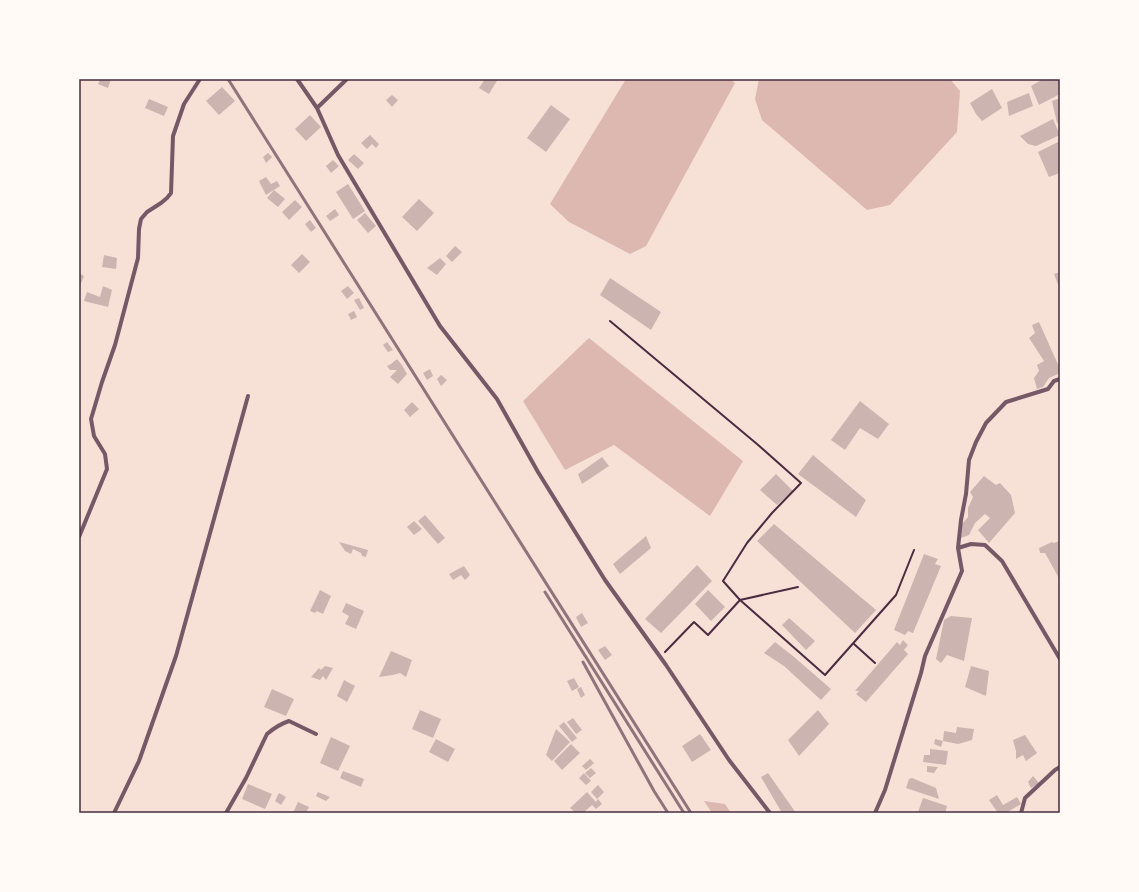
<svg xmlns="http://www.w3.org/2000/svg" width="1139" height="892" font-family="Figtree,sans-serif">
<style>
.water{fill:#dcb8b0}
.building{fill:#ccb4b1}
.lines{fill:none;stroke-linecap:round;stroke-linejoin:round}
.path{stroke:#4a2c40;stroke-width:2}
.minor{stroke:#755966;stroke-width:4}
.rail{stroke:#8f747c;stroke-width:3}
.neatline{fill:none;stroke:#4a2c40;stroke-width:1.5}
</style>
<rect width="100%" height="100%" fill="#f7e1d7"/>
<path class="water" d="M626 79H730L735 83 646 246 630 254 569 222 550 204Z
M759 79H950L960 91 957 132 890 205 867 210 762 120 755 99Z
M589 338 743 461 710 516 614 445 565 470 523 401Z
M704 801 725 804 731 813H712Z"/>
<path class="building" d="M100 79H111L108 88 98 84Z
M485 79H498L489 94 479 88Z
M1043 79H1060V94L1039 105 1031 86Z
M222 87 235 101 219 115 206 101Z
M992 89 1002 108 982 121 976 114 970 103Z
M1029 93 1033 106 1009 116 1007 102Z
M392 95 398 100 392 107 386 100Z
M1060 98V122L1057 123 1052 101Z
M149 99 168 107 164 116 145 108Z
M551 105 570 119 546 152 527 138Z
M310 115 321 127 306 141 295 129Z
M1053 119 1060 135 1036 146 1028 144 1020 136Z
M370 135 379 144 376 148 372 144 367 149 361 143Z
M1060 141V173L1049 177 1038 152Z
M268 153 272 157 266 163 263 157Z
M354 154 364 163 358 169 348 160Z
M333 160 339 166 331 173 326 166Z
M266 177 271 184 277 181 280 186 266 195 259 181Z
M348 184 365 211 353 219 336 192Z
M274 190 285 199 278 207 267 198Z
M419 199 434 213 417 231 402 217Z
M295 200 302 207 289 220 282 212Z
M335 209 339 215 330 221 326 216Z
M365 213 376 226 368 233 357 220Z
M310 220 316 228 311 232 305 224Z
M455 246 462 252 452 262 446 256Z
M302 254 310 262 299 273 291 265Z
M104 255 117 258 116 269 102 267Z
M440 258 446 264 437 275 427 268Z
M1060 272V290L1054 274Z
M79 273 84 276 79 288Z
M610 278 661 312 651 330 600 295Z
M103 286 112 290 108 307 84 301 87 292 100 297Z
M348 286 354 293 347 299 341 291Z
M359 298 364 308 360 310 354 300Z
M354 311 357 317 351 320 348 314Z
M1039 322 1060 369V373L1049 378 1043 387 1037 389 1034 378 1039 371 1037 365 1044 361 1029 338 1035 333 1032 325Z
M387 342 393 350 388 352 383 345Z
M397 359 402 365 407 374 398 384 390 377 397 370H390L387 366 391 364Z
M430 369 433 376 427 380 423 373Z
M441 375 447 380 441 386 437 379Z
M860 401 889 424 878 439 860 428 845 450 831 440Z
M412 402 419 409 410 417 404 410Z
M813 455 866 500 856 517 798 474Z
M602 457 609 466 582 484 578 474Z
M776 474 793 491 777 505 760 490Z
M984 476 996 485 1000 483 1011 495 1015 513 989 543 978 530 990 518 985 514 975 523 969 535 961 538 962 524 968 517V508L973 497 970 492Z
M425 515 445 538 438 544 418 521Z
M414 521 422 529 414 535 407 527Z
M774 524 876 610 855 633 757 541Z
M646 536 651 548 620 574 613 564Z
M1059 541 1060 542V580L1045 553H1040L1039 548 1052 542 1054 543Z
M339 542 368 550 366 557 362 556 361 553 353 549 351 554 345 551Z
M924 554 938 559 935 564 941 566 913 633 908 631 905 635 894 630Z
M697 565 712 581 661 633 645 619Z
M464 566 470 575 465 580 461 575 453 580 449 574Z
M320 590 331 596 323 614 317 611 315 613 310 611Z
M708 590 725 607 711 621 695 604Z
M346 603 364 611 356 629 345 624 349 616 342 612Z
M582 613 588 623 581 627 576 617Z
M951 616 972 618 964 661 947 655 941 663 936 659 944 620Z
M789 618 815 641 806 650 782 625Z
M903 640 908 645 904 650 908 654 866 702 856 694 859 691H855L897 642 900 645Z
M775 642 793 656 831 689 821 700 784 666 764 653Z
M605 646 612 655 605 660 598 650Z
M391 651 412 660 406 677 400 673 393 675 379 677Z
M325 666 333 668 326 680 323 676 320 680 311 677 319 668 321 670Z
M971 666 989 671 986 696 965 687Z
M574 678 579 687 572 691 567 681Z
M344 680 355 686 347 702 337 696Z
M581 687 585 695 581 698 577 689Z
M272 689 294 699 286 716 264 707Z
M420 710 441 719 433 738 412 729Z
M818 710 829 724 799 756 788 740Z
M573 718 582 730 576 734 567 722Z
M564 722 577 738 572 742 559 726Z
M957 727 974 729 972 740 958 744 943 741 944 731 956 733Z
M556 729 570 742 552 761 546 755Z
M700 734 711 750 692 762 682 746Z
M1025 735 1037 753 1026 761 1023 755 1016 759V751L1013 740Z
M331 737 350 746 338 771 320 763Z
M436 739 455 749 448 762 429 752Z
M935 739 943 741 941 747 934 744Z
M571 744 580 753 562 770 554 761Z
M930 749 948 751 946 765 923 762 924 755H930Z
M590 759 594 763 586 770 582 766Z
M927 766 938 767 934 773 927 772Z
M591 768 596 773 590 778 585 773Z
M343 771 364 779 361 787 340 778Z
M584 773 591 781 586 785 579 778Z
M768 773 796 813H782L761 777Z
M1033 776 1039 783 1031 788 1028 782Z
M912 778 936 788 939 799 906 788 909 779Z
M248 784 272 794 265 809 242 799Z
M598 785 604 792 597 799 591 792Z
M318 792 330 797 326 801 316 796Z
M587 792 596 802 598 799 602 804 596 809 592 805 583 813H576L570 808Z
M279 793 286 797 281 805 275 801Z
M997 795 1003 805 1017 797 1021 804 1006 813H998L989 800Z
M923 798 947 806 945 813H921L918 812Z
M298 802 309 807 306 813H293Z"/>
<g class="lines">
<path class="path" d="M610 321 757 444 801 483 772 513 747 543 723 581 740 600 798 587
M854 644 875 663
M665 652 694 622 708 635 740 600 825 675 896 595 914 550"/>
<path class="minor" d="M297 79 317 108 338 155 440 326 497 399 538 472 605 580 666 665 729 760 770 813
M317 108 347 79
M79 537 107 469 105 454 94 436 91 419 102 382 115 345 138 258 139 229 141 219 147 212 161 203 167 198 171 193 173 136 184 104 200 79
M958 548 971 544 985 545 1002 561 1060 659
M114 813 139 761 176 656 248 396
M226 813 246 778 267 734C274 728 280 724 289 721L316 734
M875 813 885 790 921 673 925 656 962 571 958 548 961 520 966 494 969 460 976 442 986 423 1006 402 1048 389 1054 381 1060 379
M1021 813 1025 798 1055 770 1060 767"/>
<path class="rail" d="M228 79 691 813
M545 592 684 813
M583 662 654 791 668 813"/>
</g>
<rect width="1139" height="892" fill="none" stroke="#fffaf5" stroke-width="160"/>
<rect x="80" y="80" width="979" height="732" class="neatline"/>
</svg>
